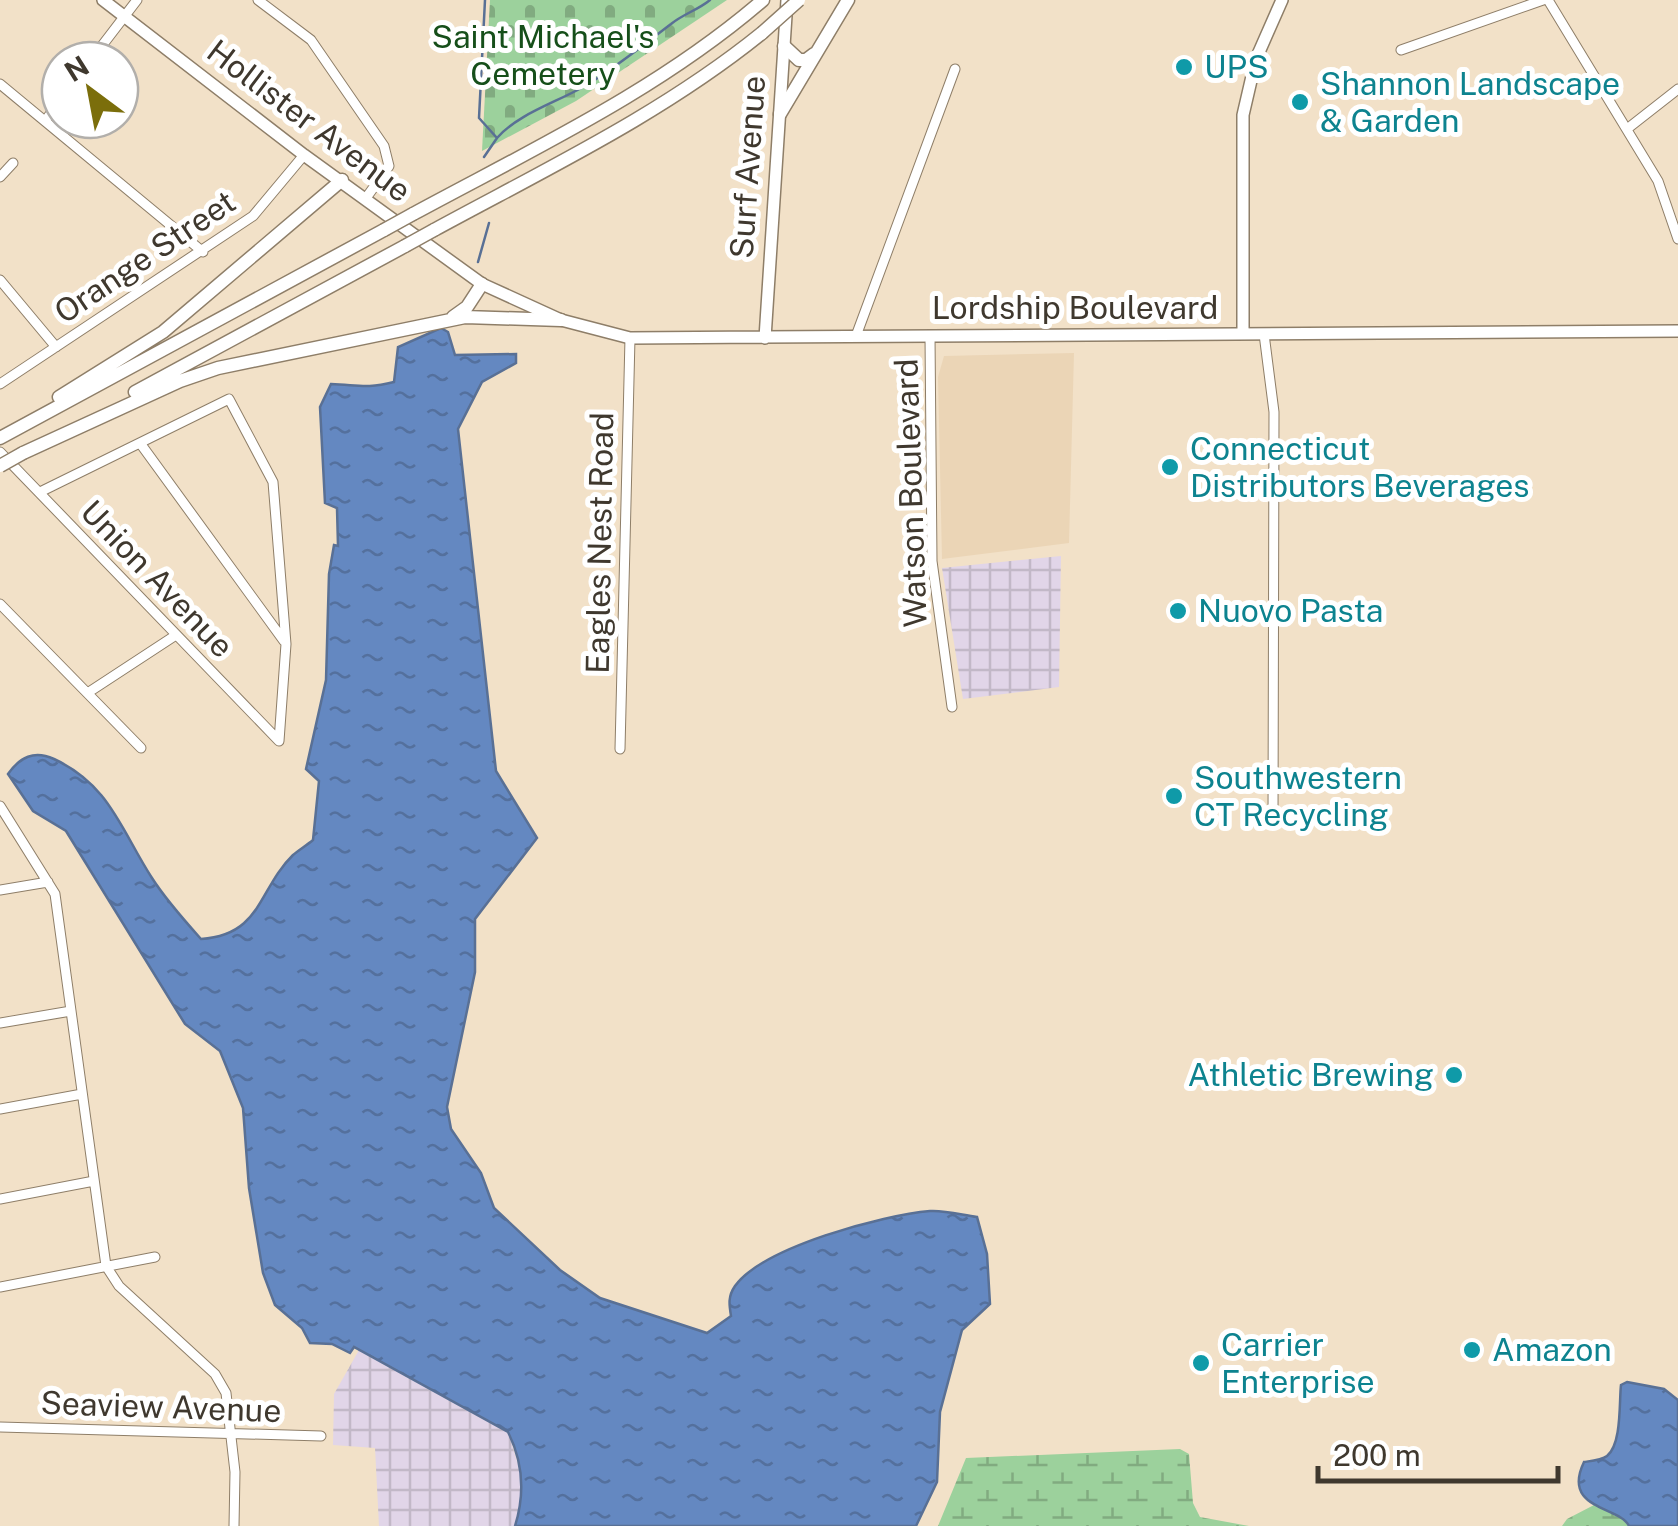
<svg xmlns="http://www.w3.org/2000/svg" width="1678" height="1526" font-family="'Public Sans',sans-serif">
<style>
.built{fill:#ebd5b6}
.industrial{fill:url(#industrial-grid)}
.wetland{fill:url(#wetland-marsh)}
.cemetery{fill:url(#cemetery-stones)}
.water{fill:url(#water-ripples);stroke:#597095;stroke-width:2.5}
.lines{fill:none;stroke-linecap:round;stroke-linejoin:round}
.stream{stroke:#597095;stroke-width:2.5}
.minor-casing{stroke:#8e7e68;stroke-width:11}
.major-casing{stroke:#8e7e68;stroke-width:14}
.highway-casing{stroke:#8e7e68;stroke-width:15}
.minor{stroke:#fff;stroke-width:9}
.major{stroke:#fff;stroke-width:11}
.highway{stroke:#fff;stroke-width:12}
.highway-bridge-casing{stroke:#8e7e68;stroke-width:15;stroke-linecap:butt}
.highway-bridge{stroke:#fff;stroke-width:12}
.culture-dot{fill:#0f9aa8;stroke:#fff;stroke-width:4}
.labels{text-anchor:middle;stroke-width:10;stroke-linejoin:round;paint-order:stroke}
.park-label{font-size:32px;fill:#164f1a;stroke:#fff}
.culture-label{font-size:32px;fill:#0d838f;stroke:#fff;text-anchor:start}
.street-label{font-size:32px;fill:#3f382e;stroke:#fff}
</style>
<defs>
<pattern id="industrial-grid" width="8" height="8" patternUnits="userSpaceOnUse" patternTransform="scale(2.5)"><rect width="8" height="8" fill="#e1d5e8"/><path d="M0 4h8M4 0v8" fill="none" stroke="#c2b8c7"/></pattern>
<pattern id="wetland-marsh" width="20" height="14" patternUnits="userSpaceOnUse" patternTransform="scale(2.5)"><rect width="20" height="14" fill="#9cd19c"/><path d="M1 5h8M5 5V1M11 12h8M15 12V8" fill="none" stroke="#81ab80"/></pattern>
<pattern id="cemetery-stones" width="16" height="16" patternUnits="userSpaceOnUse" patternTransform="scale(2.5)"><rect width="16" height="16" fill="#9cd19c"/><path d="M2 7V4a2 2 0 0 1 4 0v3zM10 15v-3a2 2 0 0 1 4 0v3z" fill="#81ab80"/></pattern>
<pattern id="water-ripples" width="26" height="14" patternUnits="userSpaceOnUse" patternTransform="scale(2.5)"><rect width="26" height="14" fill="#6488c1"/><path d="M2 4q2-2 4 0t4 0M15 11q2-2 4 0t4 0" fill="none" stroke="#54709d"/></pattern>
</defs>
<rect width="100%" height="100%" fill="#f2e1c8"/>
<path class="built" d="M1074 353 1069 543 942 559 938 377 944 356Z"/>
<path class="industrial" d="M1061 556 1059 687 963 699 942 568Z
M359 1350 508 1432 523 1480 521 1508 515 1526H379L375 1448 333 1445 334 1394Z"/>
<path class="wetland" d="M1180 1449 1189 1454 1193 1503 1200 1517 1249 1526H938L966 1458Z
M1594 1505 1624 1517 1629 1526H1562L1567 1519Z"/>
<path class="cemetery" d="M490 0H727L576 101 482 151Z"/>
<path class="water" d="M441 328 448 332 455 355 516 354V363L482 382 458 429 496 771 537 838 475 919V972L447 1107 451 1129 481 1173 494 1208 560 1270 600 1298 707 1333 731 1316C729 1304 728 1296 735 1286 763 1247 883 1215 930 1211 945 1210 962 1215 977 1217L987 1254 990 1304 962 1330 940 1412 937 1482 916 1526H515C525 1494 523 1462 508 1432L354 1347 350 1353 332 1344 310 1343 302 1328 275 1305 263 1273 249 1188 243 1108 220 1051 185 1024 66 831 33 811 8 774C20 757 34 750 54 759 110 785 121 830 152 878 166 900 184 920 201 939 262 935 258 889 293 855 299 850 307 845 313 840L319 781 306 769 326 680 329 574 334 545 338 546 337 508 325 503 320 407 331 384C359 385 366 389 394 382L398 347Z
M1627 1382 1664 1389 1678 1400V1526H1629C1620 1506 1561 1510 1584 1462 1591 1461 1602 1460 1607 1456 1622 1444 1619 1402 1621 1385Z"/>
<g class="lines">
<path class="stream" d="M497 138C518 114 555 103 583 87 614 69 642 46 671 24 683 14 698 10 710 0
M484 157 497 138 479 118 485 0
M478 262 489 223"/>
<defs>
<path id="minor" d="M258 0 311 40 384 146 389 166 366 198
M1548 0 1658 181 1678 239
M1401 50 1543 0
M91 60 137 0
M0 84 203 252
M45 121 60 101
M1627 129 1678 89
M0 177 13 163
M0 280 56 347
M1264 334 1274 412 1273 820
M856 336 955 69
M930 336 932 561 952 707
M0 384 253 216 304 155
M140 443 284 641
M0 452 279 741
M40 492 229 399 273 482 286 644 279 741
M0 604 141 748
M89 692 176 635
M620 749 630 338
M0 806 55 894 106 1266 119 1286 215 1374 226 1393 235 1472 234 1526
M0 890 48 882
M0 1023 71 1011
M0 1109 82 1094
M0 1199 94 1181
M0 1287 155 1257
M0 1427 321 1436"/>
<path id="major" d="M103 0 304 155 482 284 561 320 630 338 1678 331
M1243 334V115L1256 59 1282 0
M765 338 787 0"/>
<path id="highway" d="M784 46 799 60H806L814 54
M780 114 848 0
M413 214C533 149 659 90 763 0
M434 230C546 169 662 114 762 33
M453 317 467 307 482 284
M135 392 405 246
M59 397 163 332 342 180
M0 438 384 230
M23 453 180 381 218 368 465 317 561 320"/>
</defs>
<use href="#minor" class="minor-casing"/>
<use href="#major" class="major-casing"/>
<use href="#highway" class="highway-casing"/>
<use href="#minor" class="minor"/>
<use href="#major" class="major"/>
<use href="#highway" class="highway"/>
<defs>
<path id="highway-bridge" d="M762 33 799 0
M384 230 413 214
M405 246 434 230
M0 466 23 453"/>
</defs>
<use href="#highway-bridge" class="highway-bridge-casing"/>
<use href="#highway-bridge" class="highway-bridge"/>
</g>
<g class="culture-dot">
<circle cx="1184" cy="67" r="10"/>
<circle cx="1300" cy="102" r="10"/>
<circle cx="1170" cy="467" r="10"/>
<circle cx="1178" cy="611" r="10"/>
<circle cx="1174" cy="796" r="10"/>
<circle cx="1454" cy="1075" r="10"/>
<circle cx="1472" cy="1350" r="10"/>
<circle cx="1201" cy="1363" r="10"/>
</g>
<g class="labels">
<g class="park-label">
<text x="543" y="48">Saint Michael's<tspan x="543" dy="37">Cemetery</tspan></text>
</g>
<g class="culture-label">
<text x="1204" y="78">UPS</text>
<text x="1320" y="95">Shannon Landscape<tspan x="1320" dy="37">&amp; Garden</tspan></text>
<text x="1190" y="460">Connecticut<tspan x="1190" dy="37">Distributors Beverages</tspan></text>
<text x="1198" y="622">Nuovo Pasta</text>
<text x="1194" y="789">Southwestern<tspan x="1194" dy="37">CT Recycling</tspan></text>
<text x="1434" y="1086" text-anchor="end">Athletic Brewing</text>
<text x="1221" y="1356">Carrier<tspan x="1221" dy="37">Enterprise</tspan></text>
<text x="1492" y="1361">Amazon</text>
</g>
<g class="street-label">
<text transform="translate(309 121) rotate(37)" y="11">Hollister Avenue</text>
<text transform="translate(748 167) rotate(-86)" y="11">Surf Avenue</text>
<text transform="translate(145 257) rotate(-34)" y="11">Orange Street</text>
<text x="1075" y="319">Lordship Boulevard</text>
<text transform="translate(911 493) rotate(-92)" y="11">Watson Boulevard</text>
<text transform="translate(600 543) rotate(-89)" y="11">Eagles Nest Road</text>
<text transform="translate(157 579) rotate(46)" y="11">Union Avenue</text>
<text transform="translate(161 1407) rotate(2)" y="11">Seaview Avenue</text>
</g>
</g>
<g transform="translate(90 90) rotate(328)"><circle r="48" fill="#ffffff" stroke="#b2afab" stroke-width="2.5"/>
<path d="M0-8L18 38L0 25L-18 38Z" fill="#7b6e0b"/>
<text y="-15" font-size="28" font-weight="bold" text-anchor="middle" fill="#3f382e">N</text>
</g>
<path d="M1318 1466v15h240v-15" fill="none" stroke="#3f382e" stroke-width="5"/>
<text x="1333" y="1466" font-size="30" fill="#3f382e" stroke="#ffffff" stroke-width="8" paint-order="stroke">200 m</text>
</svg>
